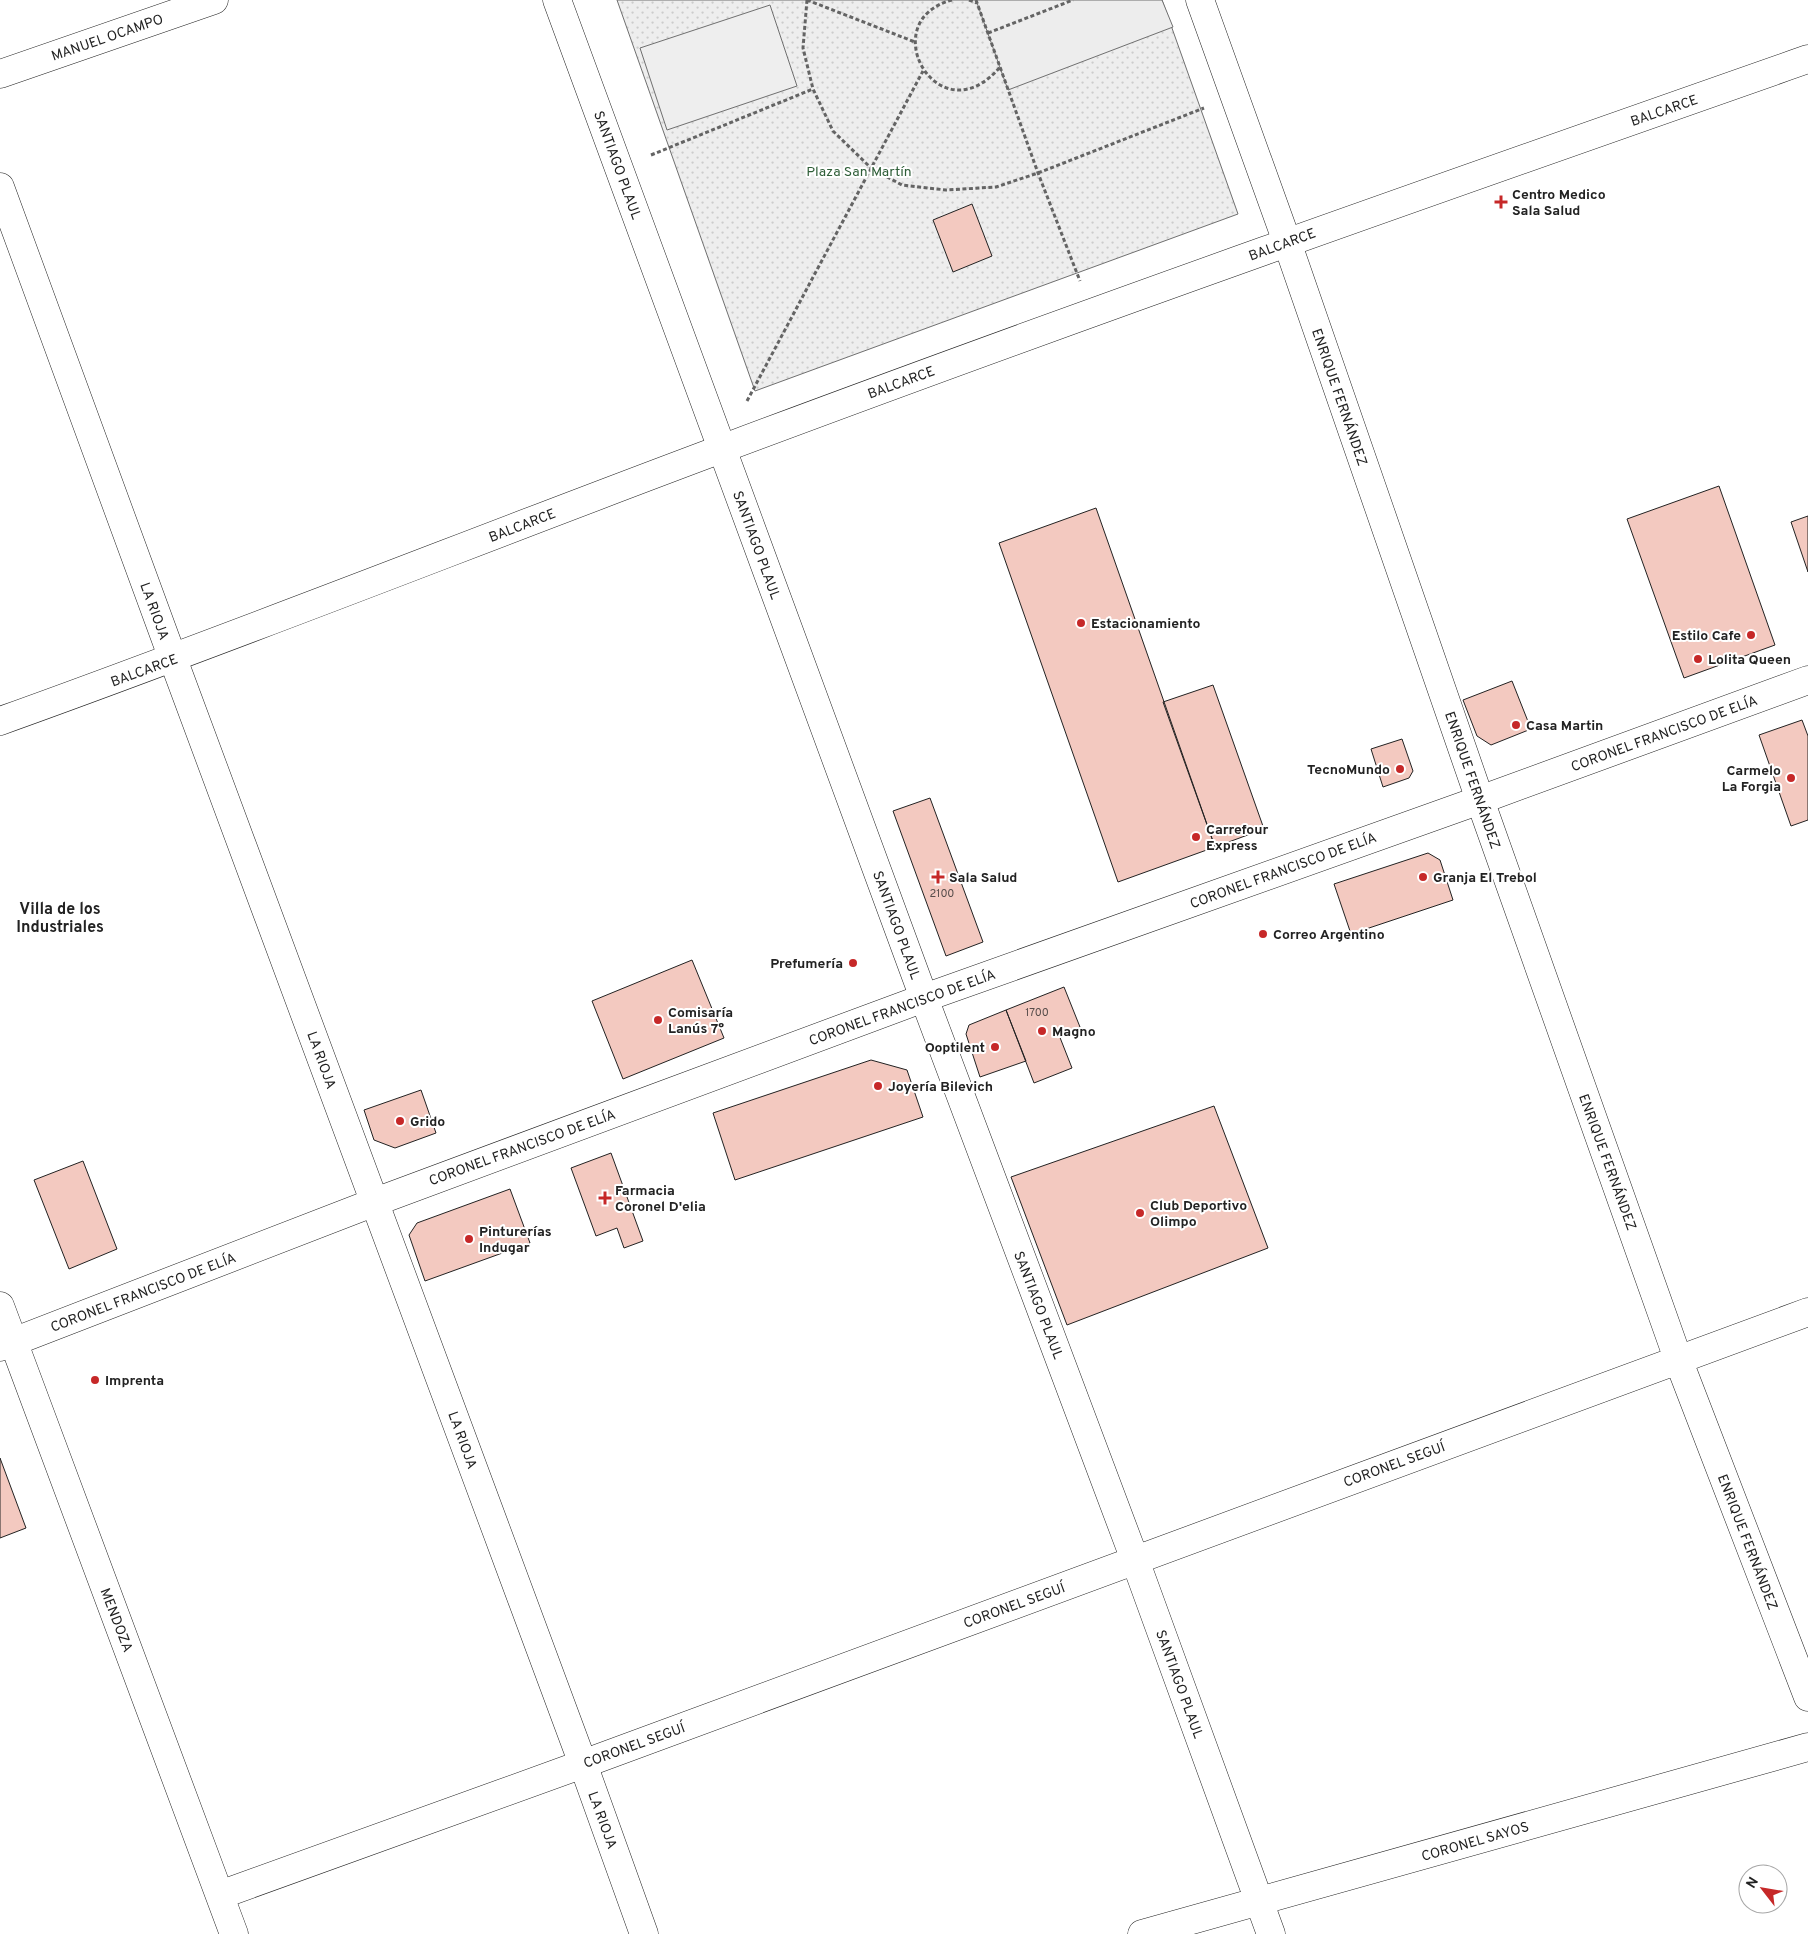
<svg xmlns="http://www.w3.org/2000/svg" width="1808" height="1934" font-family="Overpass,sans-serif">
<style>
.grass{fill:url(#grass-dots);stroke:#6f6f6f}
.pitch{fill:#eee;stroke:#6f6f6f}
.parking{fill:#ededed;stroke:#6f6f6f}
.building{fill:#f3c9c0;stroke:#222}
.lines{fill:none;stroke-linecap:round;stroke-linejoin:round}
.street-casing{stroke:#222;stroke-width:29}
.secondary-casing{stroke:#222;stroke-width:29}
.path{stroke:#646464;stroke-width:3;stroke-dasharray:4 2.5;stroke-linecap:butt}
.street{stroke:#fff;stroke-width:28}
.secondary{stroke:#fff;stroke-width:28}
.poi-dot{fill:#c62828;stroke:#fff;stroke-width:2}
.labels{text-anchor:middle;stroke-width:4;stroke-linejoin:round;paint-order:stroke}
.number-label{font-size:11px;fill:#564c4a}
.street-label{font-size:14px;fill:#222;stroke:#fff}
.park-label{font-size:14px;fill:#2f5e38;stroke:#fff}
.poi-label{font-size:14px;font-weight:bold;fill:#222;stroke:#fff;text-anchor:start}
.quarter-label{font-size:16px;font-weight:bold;fill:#222;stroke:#fff}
</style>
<defs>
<pattern id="grass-dots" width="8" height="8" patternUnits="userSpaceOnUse" patternTransform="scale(1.25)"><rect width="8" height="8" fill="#eee"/><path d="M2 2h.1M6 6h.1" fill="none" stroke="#ccc" stroke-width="1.8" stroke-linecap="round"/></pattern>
</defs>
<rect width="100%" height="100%" fill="#fff"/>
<path class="grass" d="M617 0H1162L1238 214 755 391Z"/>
<path class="pitch" d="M770 5 797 86 667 130 640 48Z"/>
<path class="parking" d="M976 0H1162L1173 27 1008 90Z"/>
<path class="building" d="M972 204 992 256 953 272 933 220Z
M1719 486 1775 645 1684 678 1627 519Z
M1096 508 1215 847 1118 882 999 543Z
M1808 516V572L1791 522Z
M1512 681 1531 729 1491 745 1477 736 1463 700Z
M1213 685 1264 829 1215 847 1163 702Z
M1802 720 1808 736V820L1791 826 1759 735Z
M1402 739 1413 771 1409 778 1383 787 1371 749Z
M930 798 983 942 946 956 893 811Z
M1428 853 1440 860 1453 900 1351 934 1334 884Z
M692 960 724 1038 623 1079 592 1001Z
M1064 987 1080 1027 1059 1035 1072 1068 1034 1083 1006 1010Z
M1006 1010 1026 1061 980 1077 966 1034 969 1025Z
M871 1060 907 1070 923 1117 735 1180 713 1113Z
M421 1090 436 1133 395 1148 374 1140 364 1110Z
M1214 1106 1268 1248 1067 1325 1011 1177Z
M611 1153 643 1241 624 1248 617 1228 596 1236 571 1168Z
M83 1161 117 1249 69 1269 34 1180Z
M510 1189 530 1243 425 1281 409 1235 417 1223Z
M0 1458 26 1528 0 1538Z"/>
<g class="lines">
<defs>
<path id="street" d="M557 0 924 998 1135 1560 1271 1934
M1200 0 1287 242 1480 800 1678 1359 1808 1697
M0 74 214 0
M0 187 173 659 583 1764 644 1934
M0 1306 234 1934
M220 1895 583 1764 1808 1312
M1142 1934 1808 1747"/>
<path id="secondary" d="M0 721C243 634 483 538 724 448 1084 313 1446 186 1808 59
M0 1347 375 1202 924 998 1480 800 1808 680"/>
</defs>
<use href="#street" class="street-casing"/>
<use href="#secondary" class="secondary-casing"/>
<path class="path" d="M807 0 803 48 813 89 833 131 871 168 902 185 946 190 996 187 1038 173 1204 108
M807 0 915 42
M952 0C872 21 939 139 1000 67
M969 0 977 3
M976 0 1038 173 1080 281
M988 33 1073 0
M651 155 813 89
M747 401 923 71"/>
<use href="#street" class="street"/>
<use href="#secondary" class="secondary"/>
</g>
<g class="poi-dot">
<path d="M1498.5 194.5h5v5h5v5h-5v5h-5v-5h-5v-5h5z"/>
<circle cx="1081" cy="623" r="5"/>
<circle cx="1751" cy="635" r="5"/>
<circle cx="1698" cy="659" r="5"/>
<circle cx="1516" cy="725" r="5"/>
<circle cx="1400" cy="769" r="5"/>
<circle cx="1791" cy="778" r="5"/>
<circle cx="1196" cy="837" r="5"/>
<path d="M935.5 869.5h5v5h5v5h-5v5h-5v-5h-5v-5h5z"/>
<circle cx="1423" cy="877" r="5"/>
<circle cx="1263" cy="934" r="5"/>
<circle cx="853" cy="963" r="5"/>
<circle cx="658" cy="1020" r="5"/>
<circle cx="1042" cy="1031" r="5"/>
<circle cx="995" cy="1047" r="5"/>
<circle cx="878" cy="1086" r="5"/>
<circle cx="400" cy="1121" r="5"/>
<path d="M602.5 1190.5h5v5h5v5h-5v5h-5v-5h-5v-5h5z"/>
<circle cx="1140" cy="1213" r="5"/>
<circle cx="469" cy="1239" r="5"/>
<circle cx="95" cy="1380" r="5"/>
</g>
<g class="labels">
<g class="number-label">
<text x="942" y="897">2100</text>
<text x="1037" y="1016">1700</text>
</g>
<g class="street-label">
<text transform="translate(107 37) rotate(-19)" y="5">MANUEL OCAMPO</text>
<text transform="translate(1664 110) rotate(-19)" y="5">BALCARCE</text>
<text transform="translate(618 165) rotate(70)" y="5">SANTIAGO PLAUL</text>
<text transform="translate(1282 244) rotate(-20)" y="5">BALCARCE</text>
<text transform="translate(901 382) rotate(-20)" y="5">BALCARCE</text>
<text transform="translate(1340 397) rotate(71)" y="5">ENRIQUE FERNÁNDEZ</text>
<text transform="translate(522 525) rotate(-21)" y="5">BALCARCE</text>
<text transform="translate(757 545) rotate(70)" y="5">SANTIAGO PLAUL</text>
<text transform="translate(155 611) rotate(70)" y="5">LA RIOJA</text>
<text transform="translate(144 670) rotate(-20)" y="5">BALCARCE</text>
<text transform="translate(1664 733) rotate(-20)" y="5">CORONEL FRANCISCO DE ELÍA</text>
<text transform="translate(1473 780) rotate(71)" y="5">ENRIQUE FERNÁNDEZ</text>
<text transform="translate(1283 870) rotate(-20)" y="5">CORONEL FRANCISCO DE ELÍA</text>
<text transform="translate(897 925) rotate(70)" y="5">SANTIAGO PLAUL</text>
<text transform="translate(902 1007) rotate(-20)" y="5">CORONEL FRANCISCO DE ELÍA</text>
<text transform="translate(322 1060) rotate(70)" y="5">LA RIOJA</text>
<text transform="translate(522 1147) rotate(-20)" y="5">CORONEL FRANCISCO DE ELÍA</text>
<text transform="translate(1608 1162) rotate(70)" y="5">ENRIQUE FERNÁNDEZ</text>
<text transform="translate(143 1292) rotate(-21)" y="5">CORONEL FRANCISCO DE ELÍA</text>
<text transform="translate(1039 1305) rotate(69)" y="5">SANTIAGO PLAUL</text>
<text transform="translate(463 1440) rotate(70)" y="5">LA RIOJA</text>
<text transform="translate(1394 1464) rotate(-20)" y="5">CORONEL SEGUÍ</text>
<text transform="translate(1748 1542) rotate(69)" y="5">ENRIQUE FERNÁNDEZ</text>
<text transform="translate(1014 1605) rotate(-20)" y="5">CORONEL SEGUÍ</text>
<text transform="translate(117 1620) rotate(69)" y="5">MENDOZA</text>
<text transform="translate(1180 1684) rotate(70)" y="5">SANTIAGO PLAUL</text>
<text transform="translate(634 1745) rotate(-20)" y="5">CORONEL SEGUÍ</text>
<text transform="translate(603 1820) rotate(70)" y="5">LA RIOJA</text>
<text transform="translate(1475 1841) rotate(-16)" y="5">CORONEL SAYOS</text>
</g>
<g class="park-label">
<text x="859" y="176">Plaza San Martín</text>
</g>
<g class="poi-label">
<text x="1512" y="199">Centro Medico<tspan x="1512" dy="16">Sala Salud</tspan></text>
<text x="1091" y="628">Estacionamiento</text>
<text x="1741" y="640" text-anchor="end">Estilo Cafe</text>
<text x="1708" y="664">Lolita Queen</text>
<text x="1526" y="730">Casa Martin</text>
<text x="1390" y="774" text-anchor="end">TecnoMundo</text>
<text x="1781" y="775" text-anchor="end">Carmelo<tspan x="1781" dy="16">La Forgia</tspan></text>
<text x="1206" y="834">Carrefour<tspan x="1206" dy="16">Express</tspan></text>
<text x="949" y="882">Sala Salud</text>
<text x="1433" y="882">Granja El Trebol</text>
<text x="1273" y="939">Correo Argentino</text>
<text x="843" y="968" text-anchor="end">Prefumería</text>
<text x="668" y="1017">Comisaría<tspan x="668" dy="16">Lanús 7°</tspan></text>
<text x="1052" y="1036">Magno</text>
<text x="985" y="1052" text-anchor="end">Ooptilent</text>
<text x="888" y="1091">Joyería Bilevich</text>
<text x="410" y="1126">Grido</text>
<text x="615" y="1195">Farmacia<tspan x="615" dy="16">Coronel D'elia</tspan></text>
<text x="1150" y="1210">Club Deportivo<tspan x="1150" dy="16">Olimpo</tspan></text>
<text x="479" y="1236">Pinturerías<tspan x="479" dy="16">Indugar</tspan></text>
<text x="105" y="1385">Imprenta</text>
</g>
<g class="quarter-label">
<text x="60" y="914">Villa de los<tspan x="60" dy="18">Industriales</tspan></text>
</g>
</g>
<g transform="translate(1763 1889) rotate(301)"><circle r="24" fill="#ffffff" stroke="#a7a7a7"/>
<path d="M0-4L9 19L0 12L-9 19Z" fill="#c62828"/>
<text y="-8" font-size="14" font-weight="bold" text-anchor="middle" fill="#222222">N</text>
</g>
</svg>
